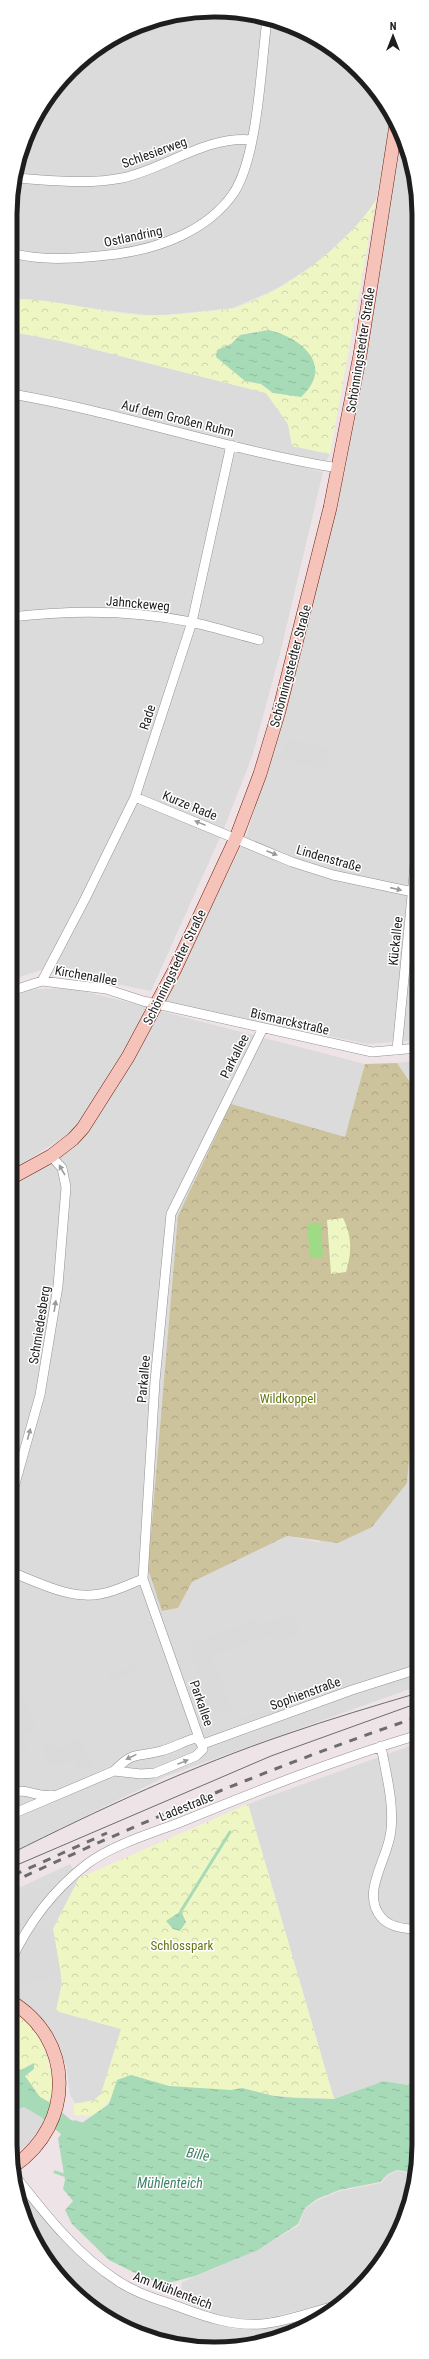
<svg xmlns="http://www.w3.org/2000/svg" width="429" height="2359" font-family="'Roboto Condensed',sans-serif">
<style>
.residential{fill:#dcdbdc}
.forest{fill:url(#forest-crowns)}
.park{fill:url(#park-crowns);fill-rule:evenodd}
.pitch{fill:#9fda86}
.parking{fill:#dadada}
.water{fill:url(#water-ripples)}
.lines{fill:none;stroke-linecap:round;stroke-linejoin:round}
.stream{stroke:#a7dab7;stroke-width:3}
.river{stroke:#a7dab7;stroke-width:17}
.street-casing{stroke:#929292;stroke-width:10}
.secondary-casing{stroke:#701f0a;stroke-width:14}
.street{stroke:#fff;stroke-width:9}
.secondary{stroke:#f6c3bb;stroke-width:13}
.tram{stroke:#6c6c6c;stroke-width:1}
.rail{stroke:#6c6c6c;stroke-width:3;stroke-dasharray:8 8;stroke-linecap:butt}
.oneway{fill:#9a9a9a}
.labels{text-anchor:middle;stroke-width:3;stroke-linejoin:round;paint-order:stroke}
.street-label{font-size:13px;fill:#1e1e1e;stroke:#fff}
.park-label{font-size:13px;fill:#657711;stroke:#fff}
.water-label{font-size:14px;font-style:italic;fill:#408367;stroke:#fff}
.rim{fill:none;stroke:#1e1e1e;stroke-width:5}
</style>
<defs>
<pattern id="forest-crowns" width="20" height="18" patternUnits="userSpaceOnUse"><rect width="20" height="18" fill="#ccc29b"/><path d="M2 6a3 3 0 1 1 6 0M12 15a3 3 0 1 1 6 0" fill="none" stroke="#afa685"/></pattern>
<pattern id="park-crowns" width="20" height="18" patternUnits="userSpaceOnUse"><rect width="20" height="18" fill="#eef7c3"/><path d="M2 6a3 3 0 1 1 6 0M12 15a3 3 0 1 1 6 0" fill="none" stroke="#ccd3a7"/></pattern>
<pattern id="water-ripples" width="26" height="14" patternUnits="userSpaceOnUse"><rect width="26" height="14" fill="#a7dab7"/><path d="M2 4q2-2 4 0t4 0M15 11q2-2 4 0t4 0" fill="none" stroke="#8fbb9d"/></pattern>
</defs>
<rect width="100%" height="100%" fill="#eee4e7"/>
<path class="residential" d="M241 12 305 31 359 70 392 118 376 200 365 217 321 260 278 288 233 308 155 316 12 299V188L37 112 90 52 161 17Z
M400 131 403 136 419 201 418 1040 368 1044 165 1002 247 834 306 634Z
M12 332 61 341 266 393 288 424 292 446 330 454 326 462 225 440 65 399 12 390Z
M12 398 63 407 323 472 281 650 252 757 223 831 151 991 44 969 11 980Z
M71 988 147 1007 130 1047 79 1127 11 1171V997L34 989Z
M161 1011 365 1064 346 1138 162 1611 178 1608 192 1582 287 1536 319 1542 407 1483 418 1360V1686L167 1776 10 1853 11 1183 86 1133Z
M418 1060V1094L397 1063Z
M418 1743 417 2081 407 2085 384 2081 334 2099 248 1804Z
M70 1864 79 1878 53 1929 62 1983 56 2011 122 2029 101 2094 94 2100 85 2103H75L70 2095 66 2065 56 2043 34 2011 10 1994V1892Z
M23 2106H30L45 2113 42 2127 29 2143 12 2157 10 2144V2116Z
M417 2169 398 2235 350 2298 259 2320 225 2318 180 2300 182 2282 258 2250 299 2225 305 2209 318 2200 340 2191 381 2183 388 2175 397 2171 410 2173Z
M17 2182 88 2263 118 2287 141 2298 233 2329H265L322 2314 280 2338 201 2349 136 2333 70 2289 25 2223Z"/>
<path class="forest" d="M397 1063 418 1094V1360L407 1483 372 1527 338 1543 287 1536 192 1582 178 1608 162 1611 148 1569 178 1216 231 1104 345 1137 365 1064Z"/>
<path class="park" d="M376 200 330 454 292 446 288 424 266 393 61 341 12 332V299C51 298 89 310 128 314 156 317 183 314 210 311 218 310 227 310 234 308 285 292 347 245 376 200ZM269 330 273 393 261 384 245 381 216 357 217 350 231 344 240 335Z
M343 1218C352 1236 352 1252 346 1272L331 1274 327 1220Z
M248 1804 334 2099 274 2096 242 2088 231 2090 192 2088 169 2086 131 2075C118 2089 109 2104 94 2116L74 2115V2104L94 2100 101 2094 121 2029 56 2011 62 1983 53 1929 79 1878Z
M10 2009 33 2028 43 2045 50 2067 53 2089 47 2107 25 2076 34 2063 21 2070 10 2066Z"/>
<path class="pitch" d="M321 1223 323 1257 310 1258 307 1224Z"/>
<path class="parking" d="M285 738 330 749 324 770 280 758Z
M293 1613 301 1633 273 1642 270 1635 212 1656 232 1708 214 1715 188 1644 257 1619 259 1625Z
M132 1666 135 1673 110 1682 107 1675Z
M418 1672V1679L387 1689 385 1683Z
M25 1699 36 1729 22 1734 28 1750 10 1756V1705Z
M292 1701 294 1708 234 1729 232 1722Z
M82 1738 93 1766 78 1772 74 1761 60 1766 58 1763 50 1766 41 1744 50 1740 53 1749Z
M198 1742 194 1754 161 1766 159 1754Z
M145 1756 150 1761V1768L123 1767V1764Z
M51 1881 55 1885 43 1898 19 1932 10 1925V1898L18 1902 34 1886 40 1892Z
M53 1929 61 1975 21 1986 15 1985 14 1977 34 1931Z"/>
<path class="water" d="M269 330C302 338 335 366 301 397L273 393 261 384 245 381 216 357 217 350 231 344 240 335Z
M181 1911 186 1922 180 1931 173 1929 166 1921Z
M34 2063V2069L25 2076 47 2107 45 2113C28 2105 25 2103 10 2116V2066L21 2070Z
M131 2075 169 2086 231 2090 242 2088 274 2096 296 2098 334 2099 384 2081 407 2085 417 2081V2168L410 2172 397 2170 388 2174 380 2182 339 2190 317 2199 305 2208 298 2224 258 2250 195 2276 165 2284 145 2278 109 2260 72 2224 65 2210 73 2201 63 2189 65 2180 58 2138 75 2120 82 2123 109 2104 117 2080Z"/>
<g class="lines">
<path class="stream" d="M181 1911 230 1832
M55 2172 64 2175"/>
<path class="river" d="M27 2099 46 2110 67 2128 88 2132"/>
<defs>
<path id="street" d="M15 178C50 180 87 185 122 178 165 169 207 135 252 140
M12 253C44 262 84 258 117 254 160 248 207 231 233 194 258 158 261 65 267 19
M12 394C122 413 228 450 338 468
M11 617C71 610 132 610 191 622 214 627 236 634 259 640
M135 797 292 862 333 875 413 892 418 891
M42 981 85 899 135 797 192 622 231 445
M11 991 42 981 106 989 143 1001 372 1052 418 1048
M397 1050 418 834
M11 1498 40 1395 58 1286 66 1187 62 1168 51 1156
M11 1572C38 1582 70 1600 100 1594 115 1592 129 1584 143 1579
M203 1744 352 1690 418 1669
M381 1746C386 1774 394 1802 391 1830 389 1858 360 1892 381 1917 389 1927 406 1929 417 1929
M114 1771C135 1750 135 1758 161 1751 173 1748 184 1741 196 1738L203 1744
M10 1793C28 1787 36 1798 52 1795
M10 1815 114 1771 141 1774 155 1773 196 1756 203 1749 143 1579 155 1381 171 1214 263 1028
M10 1963C28 1923 52 1891 87 1864 112 1845 152 1833 181 1822 259 1790 337 1759 418 1735
M16 2177C46 2215 77 2255 118 2281 137 2294 161 2300 182 2308 209 2318 233 2326 262 2324 285 2322 315 2311 338 2305"/>
<path id="secondary" d="M11 1178 51 1156 73 1139 83 1128 128 1057 174 971 236 838 260 774 279 711 330 508 360 355 396 125
M10 2001C75 2039 75 2124 14 2166"/>
</defs>
<use href="#street" class="street-casing"/>
<use href="#secondary" class="secondary-casing"/>
<use href="#street" class="street"/>
<use href="#secondary" class="secondary"/>
<path class="tram" d="M10 1854C100 1809 192 1766 287 1734 330 1719 374 1706 418 1693
M10 1868 271 1756 418 1703"/>
<path class="rail" d="M14 1875 107 1833
M10 1883C143 1821 279 1764 418 1717"/>
</g>
<defs><path id="oneway-solid" d="M-6-.8H1V-3.2L6.5 0L1 3.2V.8H-6Z"/></defs>
<g class="oneway">
<use href="#oneway-solid" transform="translate(200 823) rotate(-158)"/>
<use href="#oneway-solid" transform="translate(272 853) rotate(23)"/>
<use href="#oneway-solid" transform="translate(396 889) rotate(13)"/>
<use href="#oneway-solid" transform="translate(62 1170) rotate(-120)"/>
<use href="#oneway-solid" transform="translate(55 1306) rotate(-81)"/>
<use href="#oneway-solid" transform="translate(29 1434) rotate(-75)"/>
<use href="#oneway-solid" transform="translate(131 1757) rotate(154)"/>
<use href="#oneway-solid" transform="translate(183 1762) rotate(-22)"/>
</g>
<g class="labels">
<g class="street-label">
<text transform="translate(154 152) rotate(-20)" y="5">Schlesierweg</text>
<text transform="translate(133 236) rotate(-12)" y="5">Ostlandring</text>
<text transform="translate(360 350) rotate(-81)" y="5">Schönningstedter Straße</text>
<text transform="translate(178 418) rotate(14)" y="5">Auf dem Großen Ruhm</text>
<text transform="translate(138 603) rotate(5)" y="5">Jahnckeweg</text>
<text transform="translate(290 666) rotate(-75)" y="5">Schönningstedter Straße</text>
<text transform="translate(147 717) rotate(-72)" y="5">Rade</text>
<text transform="translate(190 805) rotate(22)" y="5">Kurze Rade</text>
<text transform="translate(329 858) rotate(16)" y="5">Lindenstraße</text>
<text transform="translate(395 941) rotate(-84)" y="5">Kückallee</text>
<text transform="translate(174 967) rotate(-64)" y="5">Schönningstedter Straße</text>
<text transform="translate(86 975) rotate(10)" y="5">Kirchenallee</text>
<text transform="translate(290 1021) rotate(13)" y="5">Bismarckstraße</text>
<text transform="translate(234 1056) rotate(-63)" y="5">Parkallee</text>
<text transform="translate(39 1325) rotate(-81)" y="5">Schmiedesberg</text>
<text transform="translate(143 1379) rotate(-85)" y="5">Parkallee</text>
<text transform="translate(305 1693) rotate(-20)" y="5">Sophienstraße</text>
<text transform="translate(202 1703) rotate(71)" y="5">Parkallee</text>
<text transform="translate(186 1806) rotate(-22)" y="5">Ladestraße</text>
<text transform="translate(173 2290) rotate(21)" y="5">Am Mühlenteich</text>
</g>
<g class="park-label">
<text x="288" y="1403">Wildkoppel</text>
<text x="182" y="1950">Schlosspark</text>
</g>
<g class="water-label">
<text transform="translate(198 2154) rotate(11)" y="5">Bille</text>
<text x="170" y="2188">Mühlenteich</text>
</g>
</g>
<path d="M0 0H429V2359H0ZM214 17H215A197 197 0 0 1 412 214V2145A197 197 0 0 1 215 2342H214A197 197 0 0 1 17 2145V214A197 197 0 0 1 214 17Z" fill="#fff" fill-rule="evenodd"/>
<path class="rim" d="M214 17H215A197 197 0 0 1 412 214V2145A197 197 0 0 1 215 2342H214A197 197 0 0 1 17 2145V214A197 197 0 0 1 214 17Z"/>
<g transform="translate(393 36)" stroke="#ffffff" stroke-width="3" paint-order="stroke">
<path d="M0-3L7 15L0 10L-7 15Z" fill="#1e1e1e"/>
<text y="-6" font-size="11" font-weight="bold" text-anchor="middle" fill="#1e1e1e">N</text>
</g>
</svg>
